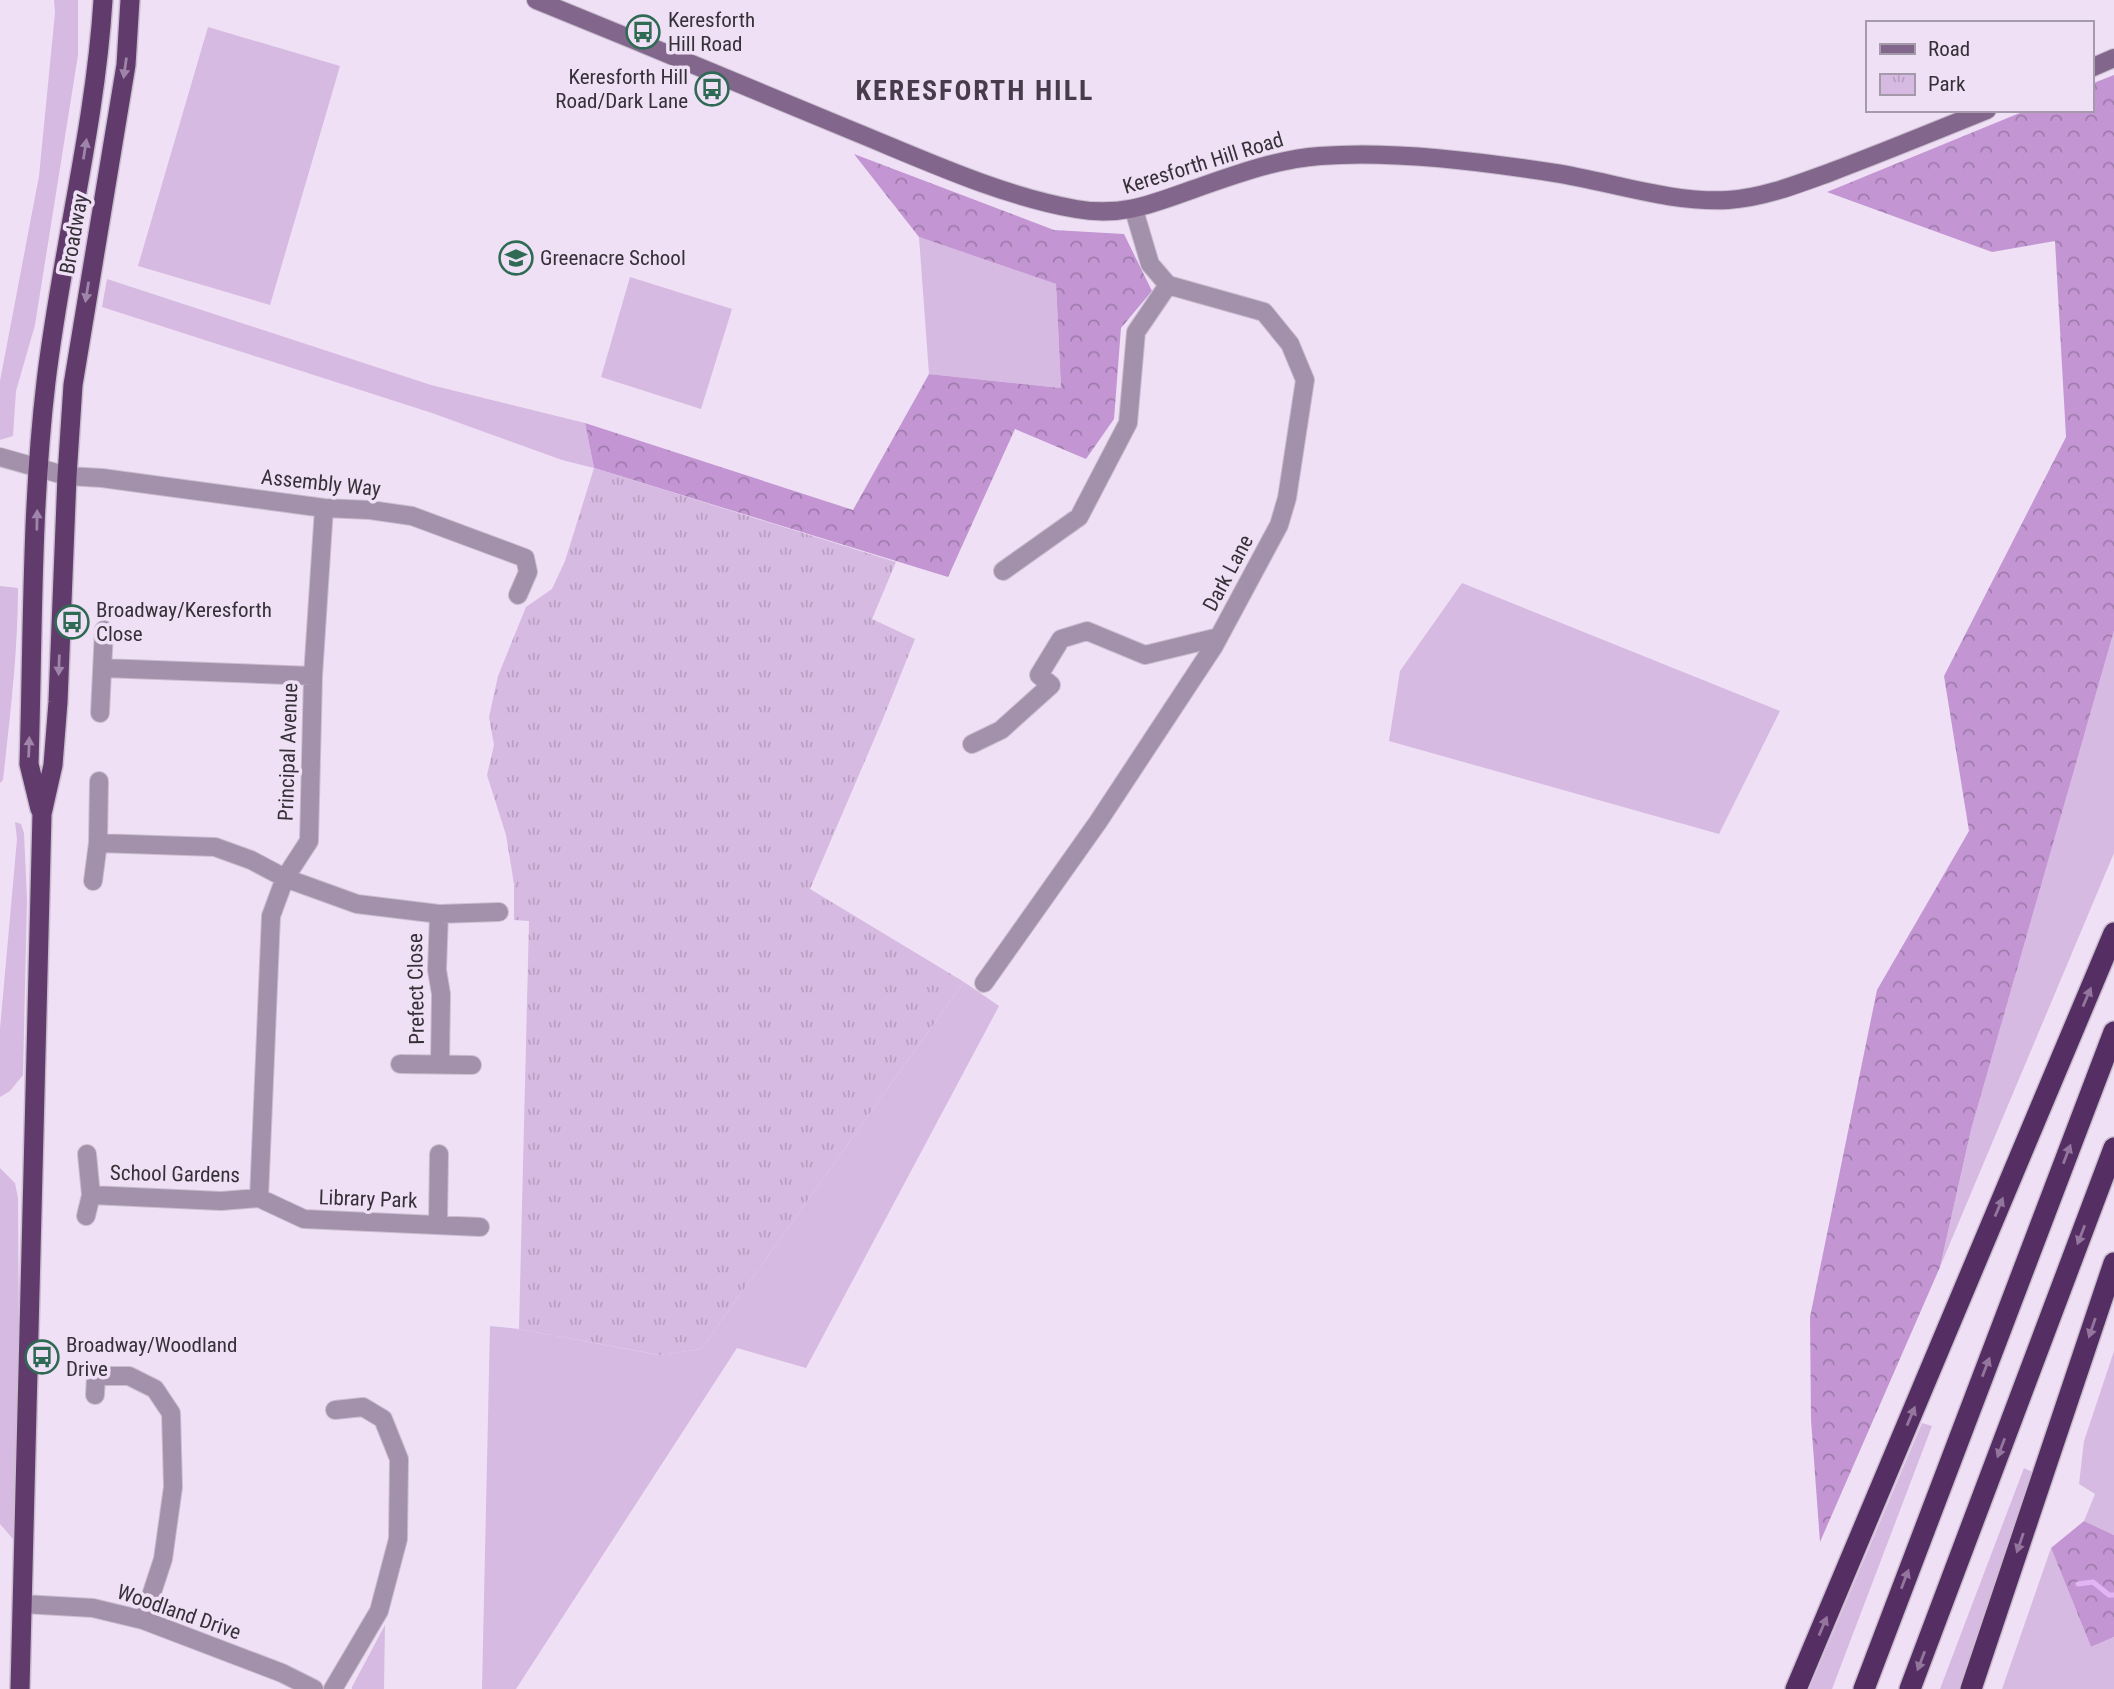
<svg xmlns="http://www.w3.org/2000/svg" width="2114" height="1689" font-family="'Roboto Condensed',sans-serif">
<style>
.green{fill:#d6bae1}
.forest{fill:url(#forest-crowns)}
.park{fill:url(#park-tufts)}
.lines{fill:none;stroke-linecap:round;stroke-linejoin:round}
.stream{stroke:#e2b4f3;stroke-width:5}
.minor-casing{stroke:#cabdcf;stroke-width:20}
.secondary-casing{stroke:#cabdcf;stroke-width:20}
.trunk-casing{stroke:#cabdcf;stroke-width:22}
.motorway-casing{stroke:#cabdcf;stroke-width:24}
.minor{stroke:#a390aa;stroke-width:18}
.secondary{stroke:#82668c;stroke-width:18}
.trunk{stroke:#603b6c;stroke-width:19}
.motorway{stroke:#552e63;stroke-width:21}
.oneway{fill:#a085aa}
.oneway2{fill:#93759d}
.labels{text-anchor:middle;stroke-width:7;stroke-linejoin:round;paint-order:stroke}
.poi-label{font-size:21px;fill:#363038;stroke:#efe0f5;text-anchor:start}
.street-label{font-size:21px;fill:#363038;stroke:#efe0f5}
.district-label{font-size:28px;font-weight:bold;letter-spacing:2px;fill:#473b4c;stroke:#efe0f5}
</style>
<defs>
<pattern id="forest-crowns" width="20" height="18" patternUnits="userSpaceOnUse" patternTransform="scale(1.75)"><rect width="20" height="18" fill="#c396d3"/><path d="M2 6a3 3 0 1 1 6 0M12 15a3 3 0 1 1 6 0" fill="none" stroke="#9f7bac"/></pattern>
<pattern id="park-tufts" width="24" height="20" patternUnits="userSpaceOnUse" patternTransform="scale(1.75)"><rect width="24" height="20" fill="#d6bae1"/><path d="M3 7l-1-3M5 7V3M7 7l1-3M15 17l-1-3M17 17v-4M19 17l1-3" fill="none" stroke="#b8a0c2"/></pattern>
</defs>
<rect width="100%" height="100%" fill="#efe0f5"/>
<path class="green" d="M54 0H78V55L35 325 16 391 13 436 0 440V381L39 176 55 13Z
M208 27 340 66 270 305 138 266Z
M919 237 1056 284 1061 388 929 374Z
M630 277 732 309 701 409 601 377Z
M107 279 431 385 585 423 594 468 562 460 432 413 102 307Z
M1462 583 1780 711 1719 834 1389 741 1400 671Z
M0 586 18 588C18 652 10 716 3 780L0 783Z
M2114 631V853L1940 1267 1971 1130Z
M15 822 21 824 24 833 27 900 23 1075 10 1091 0 1097V1029L17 839Z
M964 982 999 1006 806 1368 737 1348 516 1689H482L490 1326 519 1329 659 1355 701 1349Z
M0 1168 15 1183 18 1198 19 1366 13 1539 0 1524Z
M2114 1351V1535L2084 1521 2095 1494 2079 1484 2084 1441Z
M1922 1423 1932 1426 1832 1689H1809Z
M2024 1468 2036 1474 1963 1689H1940Z
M2051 1548 2091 1647 2114 1637V1689H2002Z
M385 1625 384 1689H352V1687Z"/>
<path class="forest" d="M2114 75V631L1971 1130 1940 1267 1820 1542 1811 1420 1810 1317 1877 990 1969 831 1944 676 2066 437 2055 241 1992 252 1827 192 2027 110H2091V84Z
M854 154 1054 230 1124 234 1152 291 1121 328 1114 419 1086 459 1015 429 948 577 594 468 585 423 853 510 929 374 1061 388 1056 284 919 237Z
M2084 1521 2114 1535V1637L2091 1647 2051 1548Z"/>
<path class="park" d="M594 468 896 562 872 619 915 639 882 721 810 889 964 982 701 1349 660 1355 519 1329 529 921 514 920V884L506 835 487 775 494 745 489 717 498 676 526 607 552 589 565 561Z"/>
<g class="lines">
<path class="stream" d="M2078 1584 2093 1582 2109 1595H2114"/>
<defs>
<path id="minor" d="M0 457 67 476 102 478 324 508 370 510 412 516 525 558 528 572 518 595
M1003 571 1079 517 1128 423 1136 332 1168 285
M103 668 313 676
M100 713 104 630
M972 744 1001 730 1051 685 1039 675 1061 639 1087 631 1145 655 1219 637
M98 843 215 847 251 860 285 878 357 904 439 914 499 912
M93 881 98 843 99 781
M439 914 437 970 441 994 440 1063
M984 983 1098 822 1214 646 1279 525 1287 498 1305 380 1290 344 1264 312 1168 285 1150 264 1134 210
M400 1064 472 1065
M91 1195 221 1201 259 1198 304 1219 480 1227
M259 1198 271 916 285 878 309 841 313 676 324 508
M86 1216 91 1195 87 1154
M438 1224 439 1154
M95 1395 96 1376H129L155 1389 171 1413 173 1487 163 1559 143 1620
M23 1604 93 1608 143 1620 282 1673 314 1689
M333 1689 379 1611 398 1539 399 1459 383 1419 363 1407 335 1410"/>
<path id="secondary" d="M536 0C642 43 748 87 853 131 924 160 1001 196 1076 209 1122 217 1152 204 1194 189 1234 175 1277 159 1320 156 1392 150 1483 162 1555 173 1612 182 1670 203 1728 200 1763 198 1798 184 1831 172 1884 152 1935 131 1987 110
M2091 68 2114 58"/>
<path id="trunk" d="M40 809 29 764C33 637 31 508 46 382 61 254 95 129 103 0
M20 1689 42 814 53 765 58 702 67 476 73 385 126 65 130 0"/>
<path id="motorway" d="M1796 1689 2114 933
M1864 1689 2114 1032
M1910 1689 2114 1148
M1971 1689 2114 1263"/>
</defs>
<use href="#minor" class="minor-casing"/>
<use href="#secondary" class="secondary-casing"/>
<use href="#trunk" class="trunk-casing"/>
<use href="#motorway" class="motorway-casing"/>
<use href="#minor" class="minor"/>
<use href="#secondary" class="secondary"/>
<use href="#trunk" class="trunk"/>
<use href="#motorway" class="motorway"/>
</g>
<defs><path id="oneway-solid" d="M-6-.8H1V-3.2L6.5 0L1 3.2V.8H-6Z" transform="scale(1.75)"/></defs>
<g class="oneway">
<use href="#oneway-solid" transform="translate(125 68) rotate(98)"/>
<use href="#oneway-solid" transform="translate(85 149) rotate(-81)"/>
<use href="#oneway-solid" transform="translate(87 292) rotate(99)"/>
<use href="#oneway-solid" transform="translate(37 520) rotate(-89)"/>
<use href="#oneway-solid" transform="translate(59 665) rotate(92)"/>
<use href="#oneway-solid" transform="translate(29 747) rotate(-88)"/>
</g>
<g class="oneway2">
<use href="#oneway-solid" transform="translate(2087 997) rotate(-67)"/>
<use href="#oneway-solid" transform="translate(2067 1154) rotate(-69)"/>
<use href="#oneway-solid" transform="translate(1999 1207) rotate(-67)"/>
<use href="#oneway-solid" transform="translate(2081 1235) rotate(111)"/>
<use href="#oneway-solid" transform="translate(2092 1328) rotate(109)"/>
<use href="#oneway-solid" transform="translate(1986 1367) rotate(-69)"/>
<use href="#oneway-solid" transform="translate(1911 1416) rotate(-67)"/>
<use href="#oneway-solid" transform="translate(2001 1448) rotate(111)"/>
<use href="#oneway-solid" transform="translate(2020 1543) rotate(109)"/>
<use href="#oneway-solid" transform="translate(1905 1579) rotate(-69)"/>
<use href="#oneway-solid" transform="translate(1823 1626) rotate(-67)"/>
<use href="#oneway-solid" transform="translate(1921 1661) rotate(111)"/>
</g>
<defs>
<symbol id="bus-ring" viewBox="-11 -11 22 22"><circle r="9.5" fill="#efe0f5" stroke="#2f6a54" stroke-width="1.5"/><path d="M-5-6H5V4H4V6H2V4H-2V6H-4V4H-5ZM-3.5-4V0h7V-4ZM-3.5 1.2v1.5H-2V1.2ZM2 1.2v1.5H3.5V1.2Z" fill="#2f6a54"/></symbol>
<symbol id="school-ring" viewBox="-11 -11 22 22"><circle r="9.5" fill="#efe0f5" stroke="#2f6a54" stroke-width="1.5"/><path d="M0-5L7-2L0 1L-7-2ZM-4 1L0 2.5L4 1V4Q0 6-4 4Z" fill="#2f6a54"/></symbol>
</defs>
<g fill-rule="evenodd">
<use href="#bus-ring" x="624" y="13" width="38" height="38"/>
<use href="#bus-ring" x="693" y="70" width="38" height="38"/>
<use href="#school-ring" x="497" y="239" width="38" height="38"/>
<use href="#bus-ring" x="53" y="603" width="38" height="38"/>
<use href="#bus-ring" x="23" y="1338" width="38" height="38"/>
</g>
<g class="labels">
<g class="poi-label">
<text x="668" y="27">Keresforth<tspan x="668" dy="24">Hill Road</tspan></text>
<text x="688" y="84" text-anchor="end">Keresforth Hill<tspan x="688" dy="24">Road/Dark Lane</tspan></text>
<text x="540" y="265">Greenacre School</text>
<text x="96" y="617">Broadway/Keresforth<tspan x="96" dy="24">Close</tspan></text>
<text x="66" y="1352">Broadway/Woodland<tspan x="66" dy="24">Drive</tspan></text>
</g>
<g class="street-label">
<text transform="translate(1203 163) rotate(-17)" y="7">Keresforth Hill Road</text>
<text transform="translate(74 234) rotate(-80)" y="7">Broadway</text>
<text transform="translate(321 483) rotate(6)" y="7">Assembly Way</text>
<text transform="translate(1228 573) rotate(-62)" y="7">Dark Lane</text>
<text transform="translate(288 752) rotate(-88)" y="7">Principal Avenue</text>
<text transform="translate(416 989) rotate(-91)" y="7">Prefect Close</text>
<text transform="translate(175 1174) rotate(1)" y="7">School Gardens</text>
<text transform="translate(368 1199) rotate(2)" y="7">Library Park</text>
<text transform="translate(179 1612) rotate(19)" y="7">Woodland Drive</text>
</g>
<g class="district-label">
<text x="975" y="100">KERESFORTH HILL</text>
</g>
</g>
<rect x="1866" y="21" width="228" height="91" fill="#efe0f5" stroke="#a59aa9" stroke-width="2"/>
<rect x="1880" y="44" width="35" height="10" fill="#82668c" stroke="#a59aa9" stroke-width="2"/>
<text x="1928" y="56" font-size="21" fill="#363038">Road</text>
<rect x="1880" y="74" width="35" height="21" fill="url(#park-tufts)" stroke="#a59aa9" stroke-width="2"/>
<text x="1928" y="91" font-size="21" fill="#363038">Park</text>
</svg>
